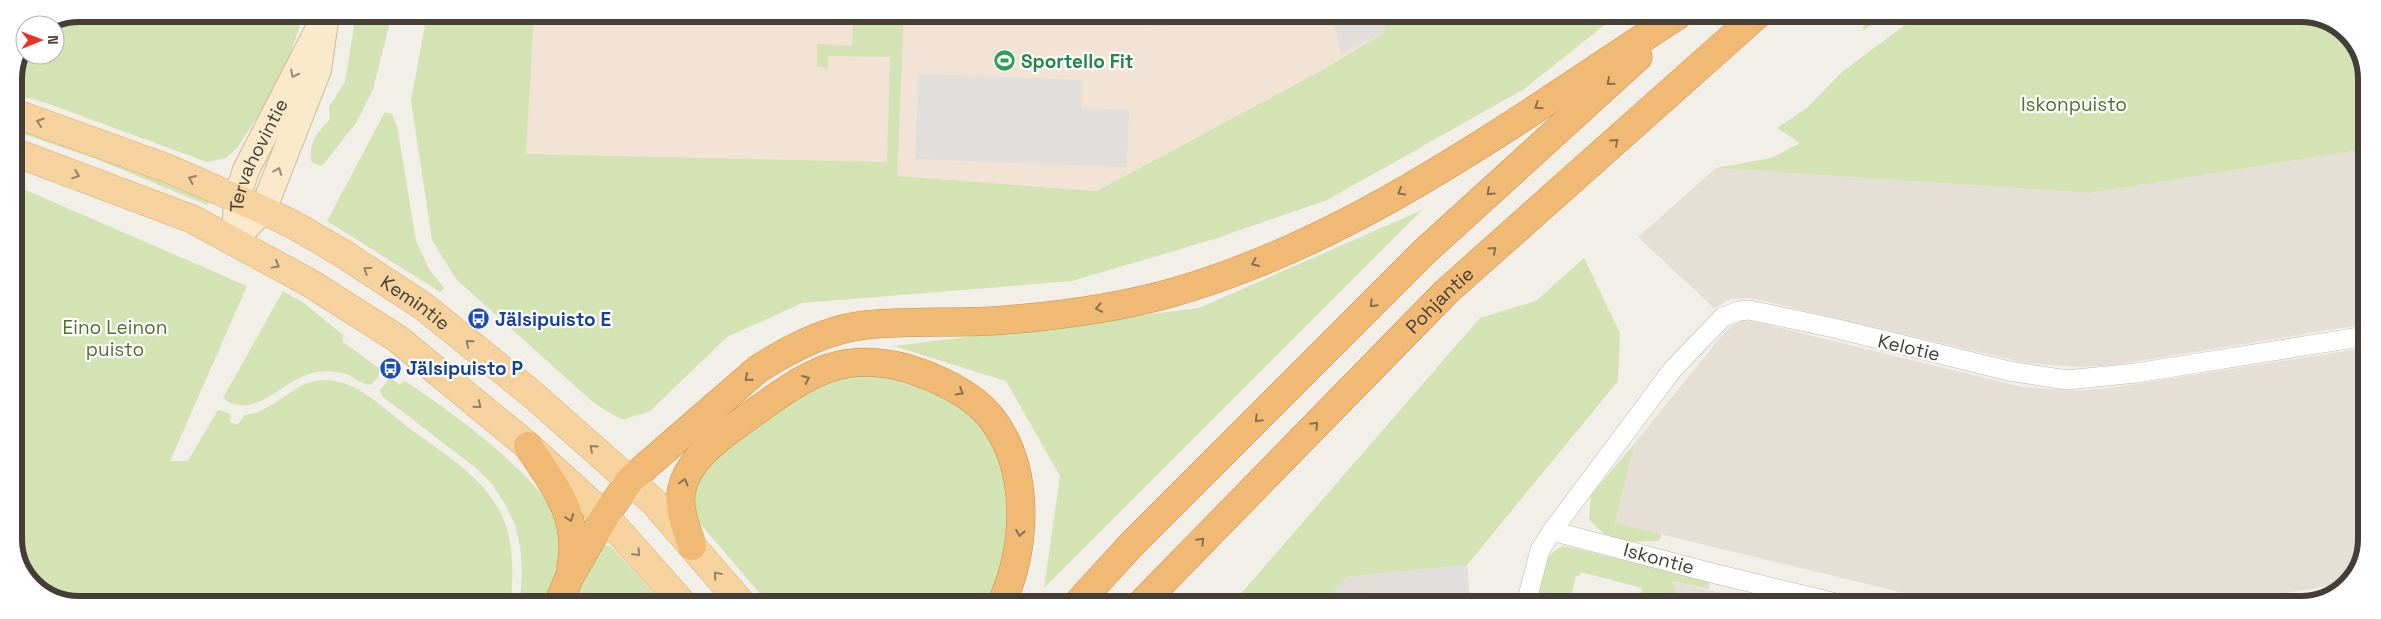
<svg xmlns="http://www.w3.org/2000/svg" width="2381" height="619" font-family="'Space Grotesk',sans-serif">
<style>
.residential{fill:#e6dfd6}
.commercial{fill:#f2e3d5}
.industrial{fill:#e2ddd9}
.green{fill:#d3e3b4}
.parking{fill:#e1dedc}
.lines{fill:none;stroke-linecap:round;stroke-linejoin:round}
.street-casing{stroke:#bdb5ab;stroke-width:20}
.secondary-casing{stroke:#cebb9b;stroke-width:28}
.primary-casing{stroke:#d9ae6f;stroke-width:29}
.highway-casing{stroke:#d08e44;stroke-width:29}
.street{stroke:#fff;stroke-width:19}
.secondary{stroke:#fae9ca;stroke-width:26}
.primary{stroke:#f6d39e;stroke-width:28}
.highway{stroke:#f1ba74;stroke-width:28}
.oneway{stroke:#968b79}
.oneway2{stroke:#8a704f}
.oneway3{stroke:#958165}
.labels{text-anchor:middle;stroke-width:4.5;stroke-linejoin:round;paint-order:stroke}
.leisure-label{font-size:19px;font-weight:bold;fill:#27864d;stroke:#fff;text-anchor:start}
.park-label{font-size:19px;fill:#4f722f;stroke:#fff}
.street-label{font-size:19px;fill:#453e37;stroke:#fff}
.transit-label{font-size:19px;font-weight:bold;fill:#164399;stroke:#fff;text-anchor:start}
.rim{fill:none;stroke:#453e37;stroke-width:6}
</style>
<rect width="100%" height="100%" fill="#f2eee8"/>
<path class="residential" d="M2367 149 2366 324 2114 365 2078 367 2026 363 1751 298 1731 299 1714 308 1638 237 1716 168 2090 193Z
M1742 321H1751L2022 387 2076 391 2117 387 2366 348 2365 556 2347 583 2212 605H1954L1615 523 1635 443 1722 335 1734 324Z
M1671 581 1771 605H1678Z"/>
<path class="commercial" d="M520 14 1385 15V32L1324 69 1097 191 897 176 513 160Z"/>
<path class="industrial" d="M1467 565 1470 604H1323L1347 577Z"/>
<path class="green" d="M80 14H304L285 69 268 101 237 148 226 158 207 162 49 104 14 94V80L25 53V55H55V25H53Z
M356 14H392L373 89 356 123 322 166 312 163C307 144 318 132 330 119L329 107 345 82Z
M427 14H534L526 154 887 162 890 57 828 56V69L817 66V44L852 46 853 25 856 22 891 24 892 15H904L897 176 1097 191 1324 69 1385 32V15H1617L1524 89 1327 200 1214 239 1072 281 802 303 727 337 650 411 622 420 594 403 456 279 432 240 411 101Z
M1865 15 1883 16 1863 31Z
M1917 16H2318L2351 37 2367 75V149L2090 193 1716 168 1771 158 1800 143 1777 128 1807 108 1842 72Z
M385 112 392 114 397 126 416 241 429 269 444 288 440 292 327 221Z
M14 124 99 152 207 200 209 203 207 205 202 203 94 158 14 131Z
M14 185 247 286 170 461H188L218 410 231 414 230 422 237 425 245 415C275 412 293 381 323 380 332 380 341 382 349 385 370 394 387 411 405 425 436 449 478 472 498 508 515 538 513 570 511 604L63 603 30 582 14 544Z
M1422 210 1044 588 1060 476 1006 381 894 346 1199 308Z
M1584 258 1620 333 1618 381 1467 565 1347 577 1323 604H1232L1480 318 1536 301Z
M283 291 304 303 343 335V342L380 369 378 377 372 384C364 387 356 378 348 375 334 370 320 370 306 375 280 384 252 421 223 398Z
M862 374 903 376 943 393 982 421 1011 484V539L988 604H769L697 520 694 505 696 486 707 467 726 447 802 391 834 379Z
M390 378 400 385 404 381C443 405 553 484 560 529 564 555 555 580 546 604H520L522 569 520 546 515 525 505 504 492 484 476 468 382 396 380 390Z
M1635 443 1615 523 1661 534V538L1658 541C1623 542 1614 547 1589 519L1591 495Z
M604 545 611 546 663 604H569Z
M1564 546 1709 580V589L1672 581 1678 605H1638L1642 588 1581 572 1579 576H1576L1569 605 1533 604C1539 585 1541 552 1564 546Z"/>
<path class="parking" d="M1127 15H1165V26L1127 24Z
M1331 15H1385V32L1341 53Z
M919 74 1082 80 1081 108 1129 110 1127 167 915 159Z
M1467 565 1470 604H1374L1371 574Z"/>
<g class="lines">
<defs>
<path id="street" d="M1552 531 1673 369 1723 317 1739 311 1749 310 1834 328 2009 371 2067 380 2136 373 2366 336
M1526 604 1540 550 1552 531 1716 574 1844 605"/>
<g id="secondary">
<path id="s1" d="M236 219 237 198 246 170 318 30"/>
<path d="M234 240 263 210 318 70 326 14"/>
</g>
<g id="primary">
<path id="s2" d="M14 113 169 169 263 210 294 225 342 253 423 306 532 394 654 502 742 604"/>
<path d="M14 152 192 219 310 283 398 339 528 446 605 516 683 604"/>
</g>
<g id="highway">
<path d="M528 446C554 485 581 517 571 567"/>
<path d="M692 546C687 529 679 512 681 494 685 461 720 437 745 419 772 400 798 379 829 368 858 358 893 362 921 373 945 382 971 395 988 414 1031 464 1028 548 1001 604"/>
<path d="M558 604 569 578 605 516 630 480 758 369C789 349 828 329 865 325 907 321 949 323 991 321 1051 317 1113 309 1171 293 1358 240 1517 119 1678 15"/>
<path d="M1077 604 1132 544 1423 253 1638 57"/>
<path id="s3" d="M1141 604 1446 292 1757 15"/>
</g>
</defs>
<use href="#street" class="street-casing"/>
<use href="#secondary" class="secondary-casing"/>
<use href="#primary" class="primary-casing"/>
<use href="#highway" class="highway-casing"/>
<use href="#street" class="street"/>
<use href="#secondary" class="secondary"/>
<use href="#primary" class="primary"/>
<use href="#highway" class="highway"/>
</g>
<defs><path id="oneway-chevron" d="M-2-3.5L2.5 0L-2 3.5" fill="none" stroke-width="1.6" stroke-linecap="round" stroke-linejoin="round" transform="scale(1.25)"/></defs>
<g class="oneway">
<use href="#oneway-chevron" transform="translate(294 74) rotate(117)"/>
<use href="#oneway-chevron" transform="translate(278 171) rotate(-69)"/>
</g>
<g class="oneway2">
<use href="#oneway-chevron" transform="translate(1610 82) rotate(139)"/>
<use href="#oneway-chevron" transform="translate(1538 106) rotate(147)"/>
<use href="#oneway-chevron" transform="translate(1615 142) rotate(-42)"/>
<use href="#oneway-chevron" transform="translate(1401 192) rotate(150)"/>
<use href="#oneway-chevron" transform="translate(1490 192) rotate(137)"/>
<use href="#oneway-chevron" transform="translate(1493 250) rotate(-42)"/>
<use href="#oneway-chevron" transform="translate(1255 263) rotate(157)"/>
<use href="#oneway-chevron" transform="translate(1373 304) rotate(135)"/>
<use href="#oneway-chevron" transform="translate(1099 308) rotate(169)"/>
<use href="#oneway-chevron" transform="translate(748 378) rotate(139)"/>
<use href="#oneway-chevron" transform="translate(806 379) rotate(-25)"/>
<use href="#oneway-chevron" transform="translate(960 392) rotate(31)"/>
<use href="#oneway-chevron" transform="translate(1258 419) rotate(135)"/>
<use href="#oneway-chevron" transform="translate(1315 425) rotate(-45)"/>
<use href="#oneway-chevron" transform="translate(684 482) rotate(-75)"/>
<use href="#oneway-chevron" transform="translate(570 518) rotate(69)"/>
<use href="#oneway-chevron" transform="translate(1020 533) rotate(100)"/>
<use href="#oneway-chevron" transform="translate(1201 541) rotate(-45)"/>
</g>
<g class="oneway3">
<use href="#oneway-chevron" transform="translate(40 122) rotate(-162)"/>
<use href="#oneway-chevron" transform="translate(76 175) rotate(21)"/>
<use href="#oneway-chevron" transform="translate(192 179) rotate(-156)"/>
<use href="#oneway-chevron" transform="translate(276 265) rotate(29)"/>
<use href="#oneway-chevron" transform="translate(367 270) rotate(-147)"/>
<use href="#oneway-chevron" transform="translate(469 343) rotate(-141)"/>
<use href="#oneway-chevron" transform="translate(478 405) rotate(39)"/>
<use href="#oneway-chevron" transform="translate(593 448) rotate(-138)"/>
<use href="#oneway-chevron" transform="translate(637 553) rotate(48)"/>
<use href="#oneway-chevron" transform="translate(717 575) rotate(-131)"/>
</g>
<defs>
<symbol id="stadium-disc" viewBox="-11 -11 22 22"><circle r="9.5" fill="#2e9e5b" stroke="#fff"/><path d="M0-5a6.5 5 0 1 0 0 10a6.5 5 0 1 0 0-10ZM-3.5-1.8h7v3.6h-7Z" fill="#fff"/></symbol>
<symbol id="bus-disc" viewBox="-11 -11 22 22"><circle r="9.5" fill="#1a4fb4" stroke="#fff"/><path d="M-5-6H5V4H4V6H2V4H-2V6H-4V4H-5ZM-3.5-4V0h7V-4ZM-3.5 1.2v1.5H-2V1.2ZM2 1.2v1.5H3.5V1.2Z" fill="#fff"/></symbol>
</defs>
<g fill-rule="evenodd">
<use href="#stadium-disc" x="992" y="48" width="25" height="25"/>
<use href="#bus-disc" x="466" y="306" width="25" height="25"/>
<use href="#bus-disc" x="378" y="356" width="25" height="25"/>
</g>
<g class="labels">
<g class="leisure-label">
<text x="1021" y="68">Sportello Fit</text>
</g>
<g class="park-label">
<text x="2074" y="111">Iskonpuisto</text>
<text x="115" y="334">Eino Leinon<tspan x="115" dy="22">puisto</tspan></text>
</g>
<g class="street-label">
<text dy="7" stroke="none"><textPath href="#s1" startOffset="68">Tervahovintie</textPath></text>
<text dy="7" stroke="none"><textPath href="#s3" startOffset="426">Pohjantie</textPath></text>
<text dy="7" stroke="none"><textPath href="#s2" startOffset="446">Kemintie</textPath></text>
<text transform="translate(1909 347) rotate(13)" y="7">Kelotie</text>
<text transform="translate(1659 558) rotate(15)" y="7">Iskontie</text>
</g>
<g class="transit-label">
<text x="495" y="326">Jälsipuisto E</text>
<text x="406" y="375">Jälsipuisto P</text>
</g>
</g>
<path d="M0 0H2381V619H0ZM79 22H2301A57 57 0 0 1 2358 79V539A57 57 0 0 1 2301 596H79A57 57 0 0 1 22 539V79A57 57 0 0 1 79 22Z" fill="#fff" fill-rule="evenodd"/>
<path class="rim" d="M79 22H2301A57 57 0 0 1 2358 79V539A57 57 0 0 1 2301 596H79A57 57 0 0 1 22 539V79A57 57 0 0 1 79 22Z"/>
<g transform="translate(40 40) rotate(89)"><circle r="24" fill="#ffffff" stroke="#b5b2af"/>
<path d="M0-4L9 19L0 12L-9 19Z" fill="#e7332a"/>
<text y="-8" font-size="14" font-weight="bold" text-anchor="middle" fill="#453e37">N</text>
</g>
</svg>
